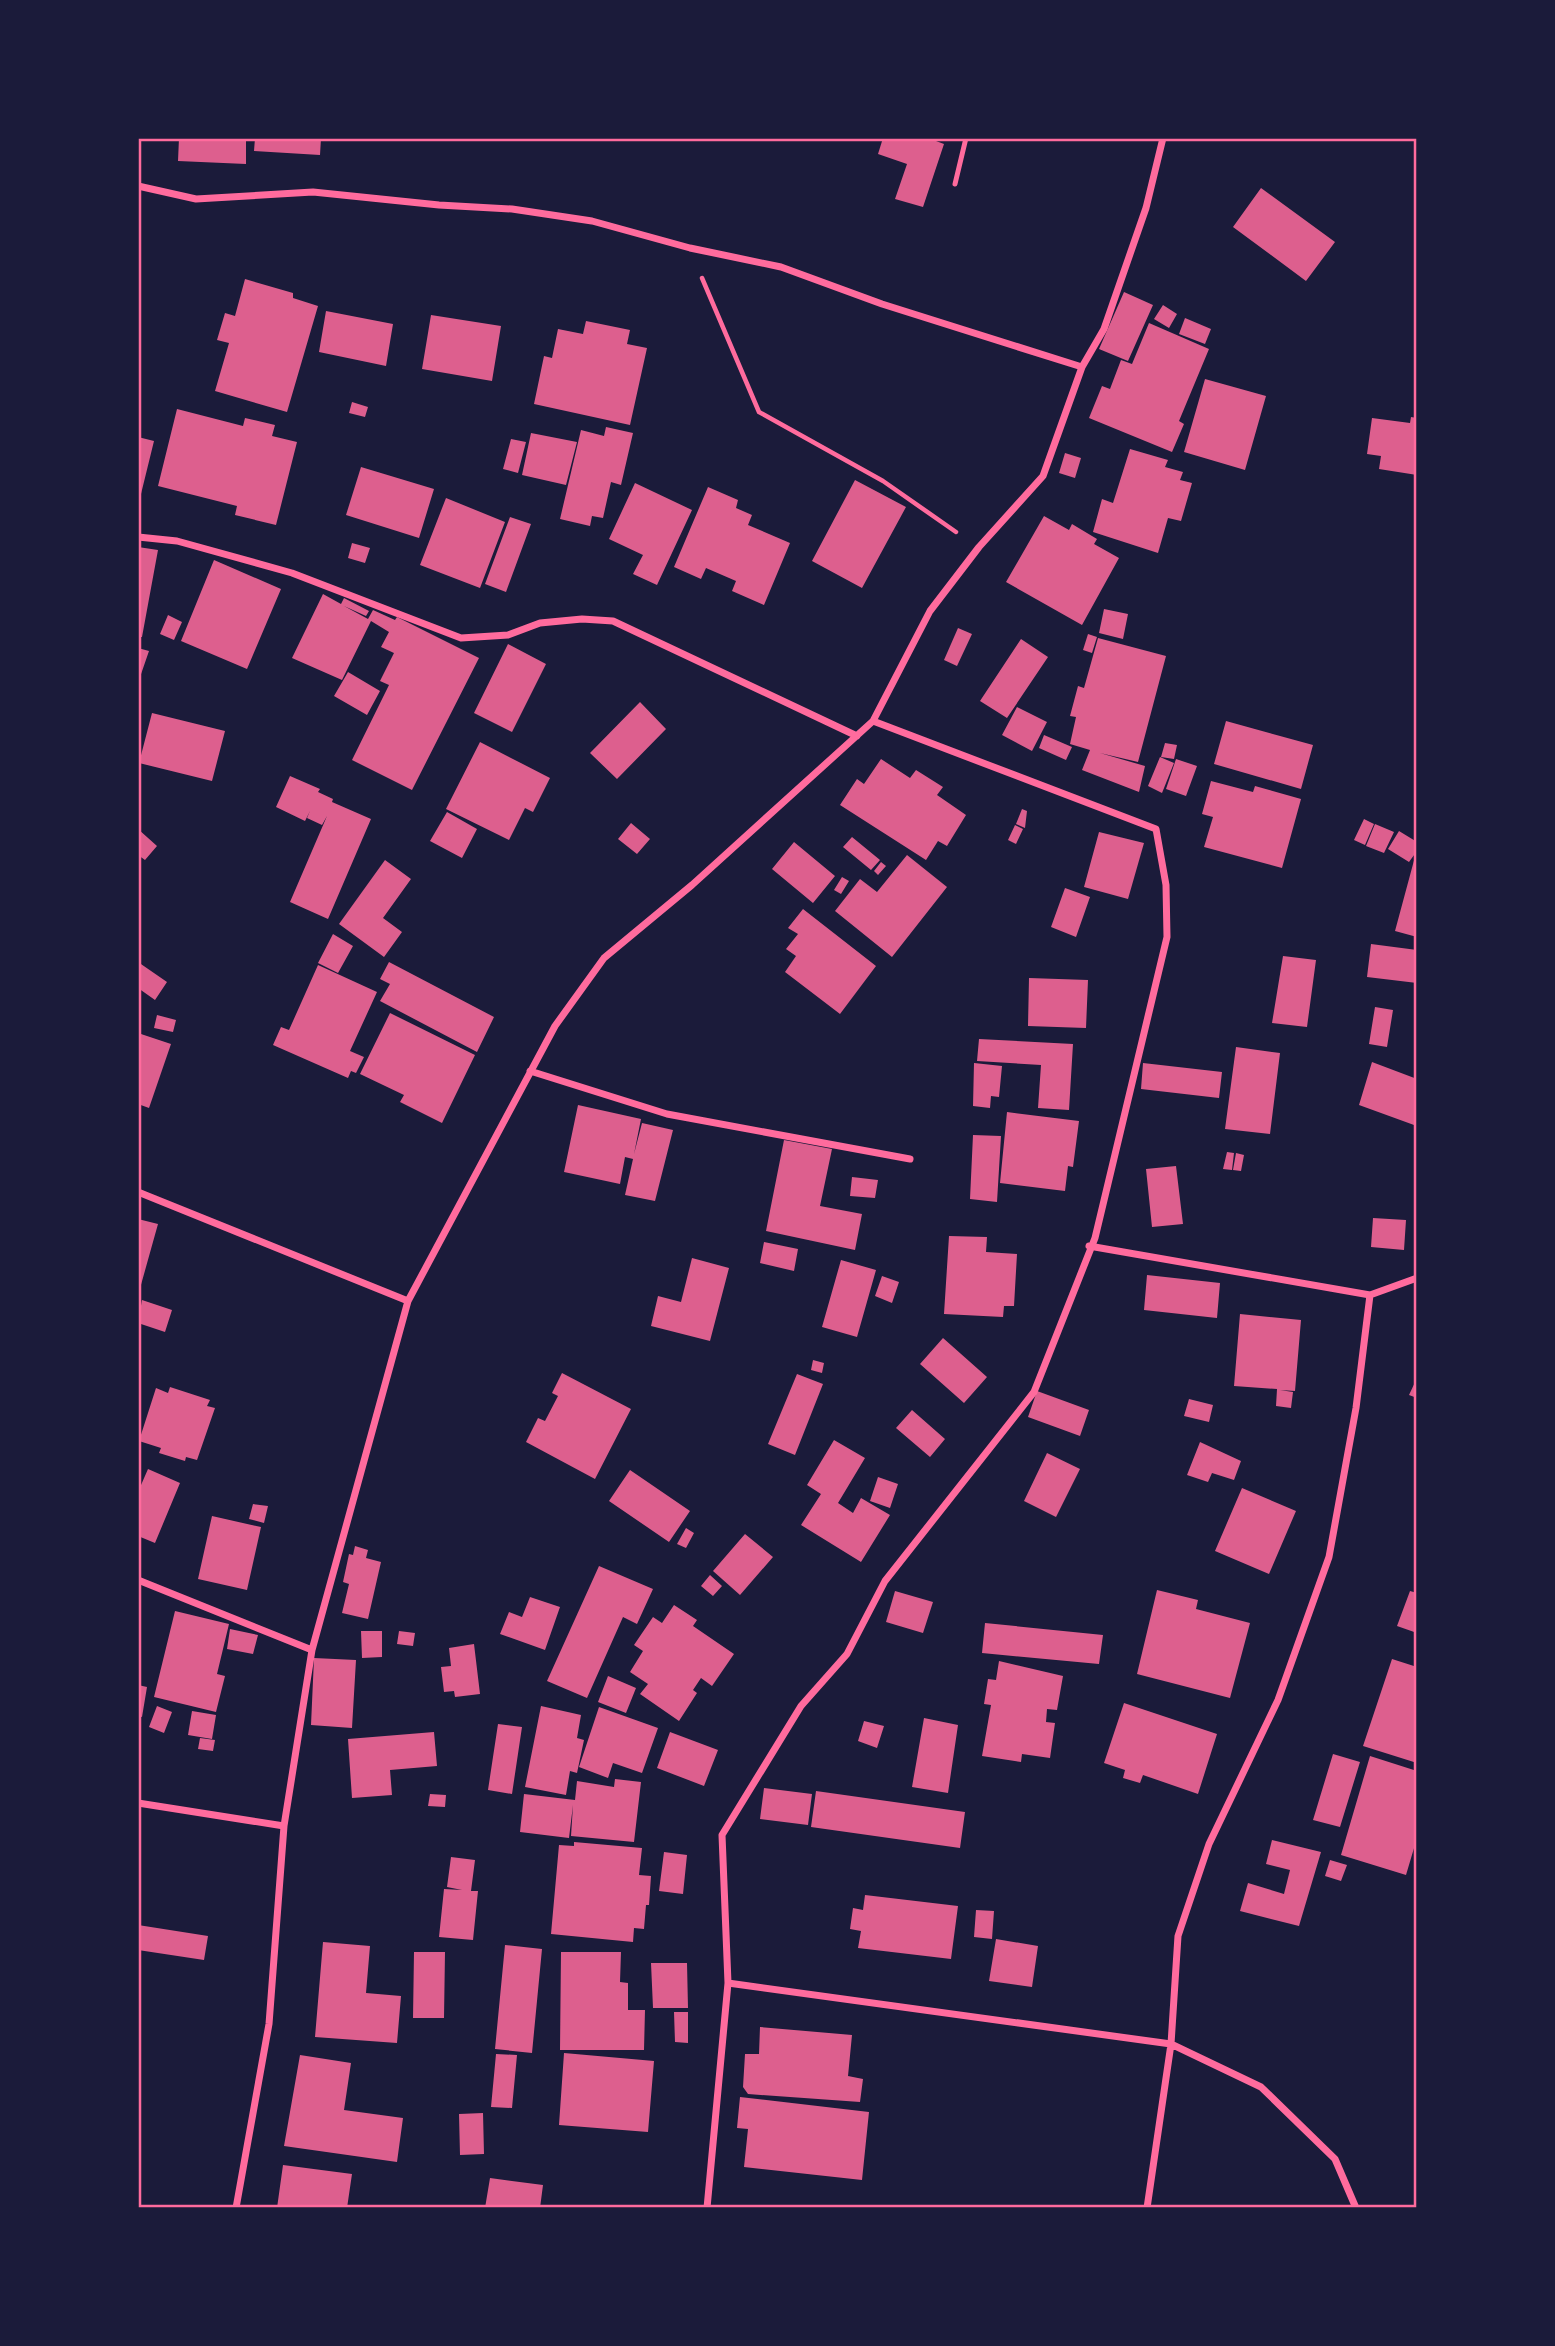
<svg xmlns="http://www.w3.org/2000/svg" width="1555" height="2346" font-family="Manrope,sans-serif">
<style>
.building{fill:#dd5f8e}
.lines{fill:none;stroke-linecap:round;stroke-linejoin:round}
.path{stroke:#ff6b9d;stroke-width:4.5}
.service{stroke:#ff6b9d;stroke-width:5}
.minor{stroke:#ff6b9d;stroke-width:7}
.neatline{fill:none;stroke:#ff6b9d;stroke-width:2.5}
</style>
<rect width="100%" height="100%" fill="#1b1b3a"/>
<path class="building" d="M179 138H246V164L178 161Z
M255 138H321L320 155 254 151Z
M883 138H928L944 144 923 207 895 199 907 164 878 154Z
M1261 188 1335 242 1306 281 1233 227Z
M245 279 293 293V298L318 306 287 412 215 391 229 343 217 340 225 313 235 316Z
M1124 292 1153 305 1128 361 1099 349Z
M1163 305 1177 314 1169 328 1154 319Z
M326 311 393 324 386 366 319 352Z
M431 315 501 326 492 381 422 369Z
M1185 318 1211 329 1205 344 1179 334Z
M586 321 630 330 627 344 647 348 630 425 534 404 544 356 552 358 558 329 583 334Z
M1149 323 1209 349 1179 421 1184 424 1172 452 1089 418 1102 386 1110 389 1121 360 1132 364Z
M1205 379 1266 396 1245 470 1184 452Z
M352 402 368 407 365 417 349 413Z
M177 409 243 426 245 418 275 425 272 436 297 442 276 525 235 515 237 506 158 486Z
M1411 417 1417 418V475L1379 469 1381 456 1367 454 1372 418 1410 423Z
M606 427 633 433 621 485 611 482 603 518 592 516 590 526 560 519 581 430 604 436Z
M531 433 577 442 566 485 522 475Z
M138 437 154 441 141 494 138 493Z
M511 439 526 442 518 473 503 469Z
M1130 449 1168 460 1165 467 1183 472 1180 480 1192 483 1181 521 1168 518 1158 553 1093 532 1102 499 1113 503Z
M1065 453 1081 458 1075 478 1059 473Z
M361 467 434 489 419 538 346 515Z
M855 480 906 507 862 588 812 561Z
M635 483 692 510 657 585 633 574 643 555 609 539Z
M708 487 738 500 736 508 752 515 748 525 790 543 764 605 732 591 736 581 706 568 701 579 674 567Z
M446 498 505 522 480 588 420 565Z
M1044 516 1069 530 1072 524 1097 539 1094 544 1119 558 1082 625 1006 582Z
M510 517 531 524 506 592 485 584Z
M352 543 370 548 365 563 348 558Z
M138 547 158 550 142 637H138Z
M214 560 281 589 247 669 181 641Z
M323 594 341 604 344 598 369 611 366 616 344 606 368 619 373 610 395 620 397 617 479 658 412 790 352 760 389 685 380 681 394 653 381 647 389 632 371 621 342 680 292 658Z
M1104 609 1128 614 1123 639 1099 633Z
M168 615 182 622 174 640 160 634Z
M958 628 972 634 957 666 944 660Z
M1088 634 1097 637 1092 653 1083 650Z
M1098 638 1166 656 1138 762 1100 753 1145 766 1139 792 1082 770 1090 750 1070 744 1076 717 1070 716 1078 686 1084 688Z
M1021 639 1048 657 1007 718 980 701Z
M508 644 546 664 512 732 474 713Z
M138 648 149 651 139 680H138Z
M348 672 380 691 367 715 334 696Z
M640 702 666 729 617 779 590 753Z
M1017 707 1047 722 1032 751 1002 735Z
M152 713 225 731 212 781 139 763Z
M1226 721 1313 745 1301 789 1214 764Z
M1044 735 1072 747 1066 760 1039 748Z
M480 742 550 778 533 812 525 808 509 840 446 809Z
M1165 743 1177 745 1174 759 1161 757Z
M1160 757 1174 763 1162 793 1148 786Z
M881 759 910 778 916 770 943 787 937 795 966 815 947 846 938 841 926 860 840 805 857 779 864 784Z
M1176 759 1197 766 1186 796 1166 789Z
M290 776 320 789 318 792 333 799 332 802 371 819 328 919 290 902 327 816 322 825 307 818 310 811 305 821 276 807Z
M1211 781 1253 792 1255 786 1301 799 1282 868 1204 847 1213 817 1202 814Z
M1022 809 1027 811 1025 828 1016 824Z
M447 812 477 829 462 858 430 841Z
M1364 819 1374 824 1365 845 1354 840Z
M631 823 650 839 637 854 618 839Z
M1375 824 1394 832 1384 853 1366 846Z
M1015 825 1023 829 1016 844 1008 840Z
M138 829 157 846 145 860 138 855Z
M1399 831 1417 842V851L1409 862 1388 849Z
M1099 832 1144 843 1128 899 1084 887Z
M852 837 880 860 871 870 843 847Z
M794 842 835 876 813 903 772 869Z
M1416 853H1417V937L1395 931Z
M907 855 947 887 892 957 835 911 860 879 877 892Z
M385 860 411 879 383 918 402 932 384 957 339 924Z
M881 862 886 866 878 875 874 871Z
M842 877 849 881 841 894 834 890Z
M1065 888 1090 897 1076 937 1051 927Z
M803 909 876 966 840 1014 785 972 796 956 786 949 798 934 788 928Z
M333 934 353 946 338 973 318 963Z
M1371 944 1417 950V983L1367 977Z
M1283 956 1316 960 1307 1027 1272 1023Z
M138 962 167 982 155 1000 138 988Z
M389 962 494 1017 477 1052 380 1001 390 984 380 979Z
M318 965 377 992 350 1051 364 1057 356 1073 351 1071 348 1078 273 1045 281 1027 289 1030Z
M1029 978 1088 980 1086 1028 1028 1026Z
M1375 1007 1393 1010 1387 1047 1369 1044Z
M390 1013 475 1055 442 1123 400 1102 404 1095 360 1074Z
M157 1015 176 1020 173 1032 154 1028Z
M138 1033 171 1044 149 1108 138 1104Z
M979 1039 1073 1044 1069 1110 1038 1108 1041 1065 977 1061Z
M1236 1047 1280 1053 1270 1134 1225 1129Z
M1372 1062 1417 1079 1414 1125 1359 1105Z
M974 1063 1002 1066 999 1097 991 1096 990 1108 973 1106Z
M1143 1063 1222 1072 1219 1098 1141 1089Z
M578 1105 641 1119 634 1154 642 1123 673 1130 655 1201 625 1195 633 1159 625 1157 620 1184 564 1172Z
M1007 1112 1079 1121 1073 1167 1068 1166 1065 1191 1000 1183Z
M973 1135 1001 1136 997 1202 970 1199Z
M784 1140 832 1149 820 1206 862 1214 855 1250 766 1231Z
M1227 1152 1234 1153 1232 1170 1223 1169Z
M1236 1153 1244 1155 1241 1171 1233 1170Z
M1176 1166 1183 1224 1152 1227 1146 1169Z
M852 1177 878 1180 875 1198 850 1196Z
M1373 1218 1406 1220 1404 1250 1371 1247Z
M138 1219 158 1224 139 1292H138Z
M949 1236 987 1237 986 1252 1017 1254 1014 1306H1004L1003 1317 944 1314Z
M764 1242 798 1249 794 1271 760 1263Z
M692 1258 729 1268 710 1341 651 1326 658 1296 681 1302Z
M841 1260 876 1270 857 1337 822 1327Z
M1147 1275 1220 1283 1217 1318 1144 1310Z
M882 1276 899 1282 892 1303 875 1296Z
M142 1300 172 1310 165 1332 138 1323Z
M1240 1314 1301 1320 1295 1391 1280 1390 1293 1392 1291 1408 1276 1406 1277 1389 1234 1386Z
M943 1338 987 1377 964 1403 920 1364Z
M813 1360 824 1363 822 1373 811 1370Z
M562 1373 631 1409 595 1479 526 1442 538 1418 545 1421 558 1396 552 1393Z
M797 1374 823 1384 795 1455 768 1444Z
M1417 1378V1398L1409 1395Z
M170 1387 210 1400 207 1406 215 1408 197 1460 186 1457 185 1461 159 1453 161 1448 139 1441 156 1388 168 1393Z
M1037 1391 1089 1410 1080 1436 1028 1417Z
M1189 1399 1213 1405 1209 1422 1184 1416Z
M912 1410 945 1439 930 1457 896 1428Z
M834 1440 865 1458 838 1503 853 1513 861 1498 890 1515 861 1562 801 1525 821 1494 807 1485Z
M1200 1442 1241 1461 1234 1480 1212 1473 1208 1482 1187 1475Z
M1047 1453 1080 1469 1056 1517 1024 1501Z
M148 1469 180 1483 155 1543 138 1536V1492Z
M630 1470 690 1511 669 1542 609 1501Z
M878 1477 898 1484 890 1508 870 1501Z
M1242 1488 1296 1511 1269 1574 1215 1551Z
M253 1504 268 1506 264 1523 249 1519Z
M212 1516 261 1527 247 1590 198 1579Z
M686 1528 694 1533 686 1548 677 1544Z
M745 1534 773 1557 740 1595 713 1571Z
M355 1546 368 1550 366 1558 381 1562 368 1619 342 1613 349 1584 343 1582 349 1554 353 1555Z
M599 1566 653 1589 637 1624 623 1617 587 1698 547 1681Z
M710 1575 722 1586 713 1596 701 1586Z
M1157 1590 1198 1600 1196 1609 1250 1623 1230 1698 1137 1674Z
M895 1591 933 1602 923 1633 886 1622Z
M1410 1591 1417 1593V1633L1397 1626Z
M530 1597 560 1607 545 1650 500 1634 509 1612 522 1617Z
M674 1605 697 1620 693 1626 734 1654 712 1686 701 1678 693 1690 697 1693 679 1721 640 1694 648 1684 630 1672 643 1651 634 1645 653 1617 662 1623Z
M175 1611 229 1624 217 1674 225 1676 216 1712 154 1697Z
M985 1623 1103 1635 1099 1664 982 1653Z
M230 1629 258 1635 253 1654 227 1649Z
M361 1631H382V1657L362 1658Z
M399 1631 415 1633 413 1646 397 1644Z
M474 1644 480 1694 455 1697 454 1691 444 1692 441 1667 451 1666 449 1648Z
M314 1658 356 1660 352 1728 311 1725Z
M1392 1659 1417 1667V1763L1363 1746Z
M999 1661 1063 1676 1057 1710 1047 1709 1046 1722 1055 1723 1050 1758 1022 1754 1021 1762 982 1756 991 1705 984 1704 988 1679 996 1680Z
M608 1676 636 1688 626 1713 598 1702Z
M138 1685 147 1687 142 1717 138 1716Z
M1124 1703 1217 1734 1198 1794 1143 1775 1140 1783 1123 1778 1125 1770 1104 1763Z
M157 1706 172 1712 164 1733 149 1727Z
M541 1706 581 1715 577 1738 584 1740 577 1773 570 1771 566 1795 525 1787Z
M599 1707 658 1728 642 1773 613 1763 608 1778 579 1767Z
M192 1711 216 1715 212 1739 188 1735Z
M924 1718 958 1725 948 1793 912 1787Z
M864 1721 884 1726 877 1748 858 1741Z
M498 1724 522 1727 512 1794 488 1790Z
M434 1732 437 1766 390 1770 392 1795 352 1798 348 1739Z
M670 1732 718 1750 704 1786 657 1768Z
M200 1738 215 1740 213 1751 198 1749Z
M1333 1754 1360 1762 1340 1827 1313 1820Z
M1370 1756 1417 1771V1838L1406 1875 1341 1855Z
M615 1779 641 1782 634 1842 571 1836 573 1805 569 1838 520 1832 524 1794 575 1800 577 1781 614 1787Z
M764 1788 812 1794 808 1825 760 1819Z
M816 1791 965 1812 960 1848 811 1827Z
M430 1794 446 1795 445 1807 428 1806Z
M1272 1840 1321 1852 1299 1926 1240 1911 1248 1883 1284 1894 1290 1870 1266 1864Z
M574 1842 642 1848 639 1875 651 1876 649 1905H646L644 1929 634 1928 633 1942 551 1934 559 1845 574 1846Z
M664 1852 687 1855 683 1894 659 1891Z
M451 1857 475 1860 471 1891H478L473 1940 439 1937 444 1889 462 1890 447 1887Z
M1330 1860 1347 1865 1341 1881 1325 1876Z
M865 1895 958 1906 951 1959 858 1948 861 1931 850 1929 853 1908 863 1910Z
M976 1910 994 1911 992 1939 974 1937Z
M138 1925 208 1936 204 1960 138 1950Z
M996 1939 1038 1946 1032 1987 989 1981Z
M323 1942 370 1946 366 1993 401 1996 397 2043 315 2037Z
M505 1945 542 1949 532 2053 495 2049Z
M414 1952H445L444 2018H413Z
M561 1952H621L620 1982 628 1983V2010H645L644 2050H560Z
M651 1963H687L688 2008H653Z
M674 2012H688V2043L675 2042Z
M760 2027 852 2035 848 2076 863 2079 860 2102 748 2094 743 2087 745 2054H759Z
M564 2053 654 2061 648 2132 559 2125Z
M496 2054 517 2055 512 2108 491 2107Z
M300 2055 351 2063 344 2110 403 2118 397 2162 284 2146Z
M740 2097 869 2112 862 2180 744 2167 748 2129 737 2128Z
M483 2113 484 2154 460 2155 459 2114Z
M283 2165 352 2174 347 2208H277Z
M490 2178 543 2185 540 2208H485Z"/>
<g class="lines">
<path class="path" d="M702 278 759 412 883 481 956 532"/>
<path class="service" d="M955 184 966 138"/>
<path class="minor" d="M138 186 196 199 313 192 439 205 512 209 592 221 690 248 781 267 882 304 1082 367
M138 537 177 541 292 573 461 638 508 635 540 623 582 619 613 621 857 736
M530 1071 667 1114 910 1159
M138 1192 408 1301
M1089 1246 1370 1295 1417 1278
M138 1580 312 1650
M138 1803 284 1826
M728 1983 1171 2044 1261 2087 1335 2159 1356 2208
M236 2208 269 2024 284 1826 312 1650 408 1301 555 1026 604 958 692 885 873 721 930 611 979 547 1043 476 1082 367 1104 329 1146 208 1163 138
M707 2208 728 1983 722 1835 801 1706 847 1654 885 1581 1034 1392 1095 1238 1167 937 1166 885 1156 829 873 721
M1147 2208 1171 2044 1178 1936 1209 1844 1278 1700 1329 1557 1356 1408 1370 1295"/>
</g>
<rect width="1555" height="2346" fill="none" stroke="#1b1b3a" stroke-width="280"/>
<rect x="140" y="140" width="1275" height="2066" class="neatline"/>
</svg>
